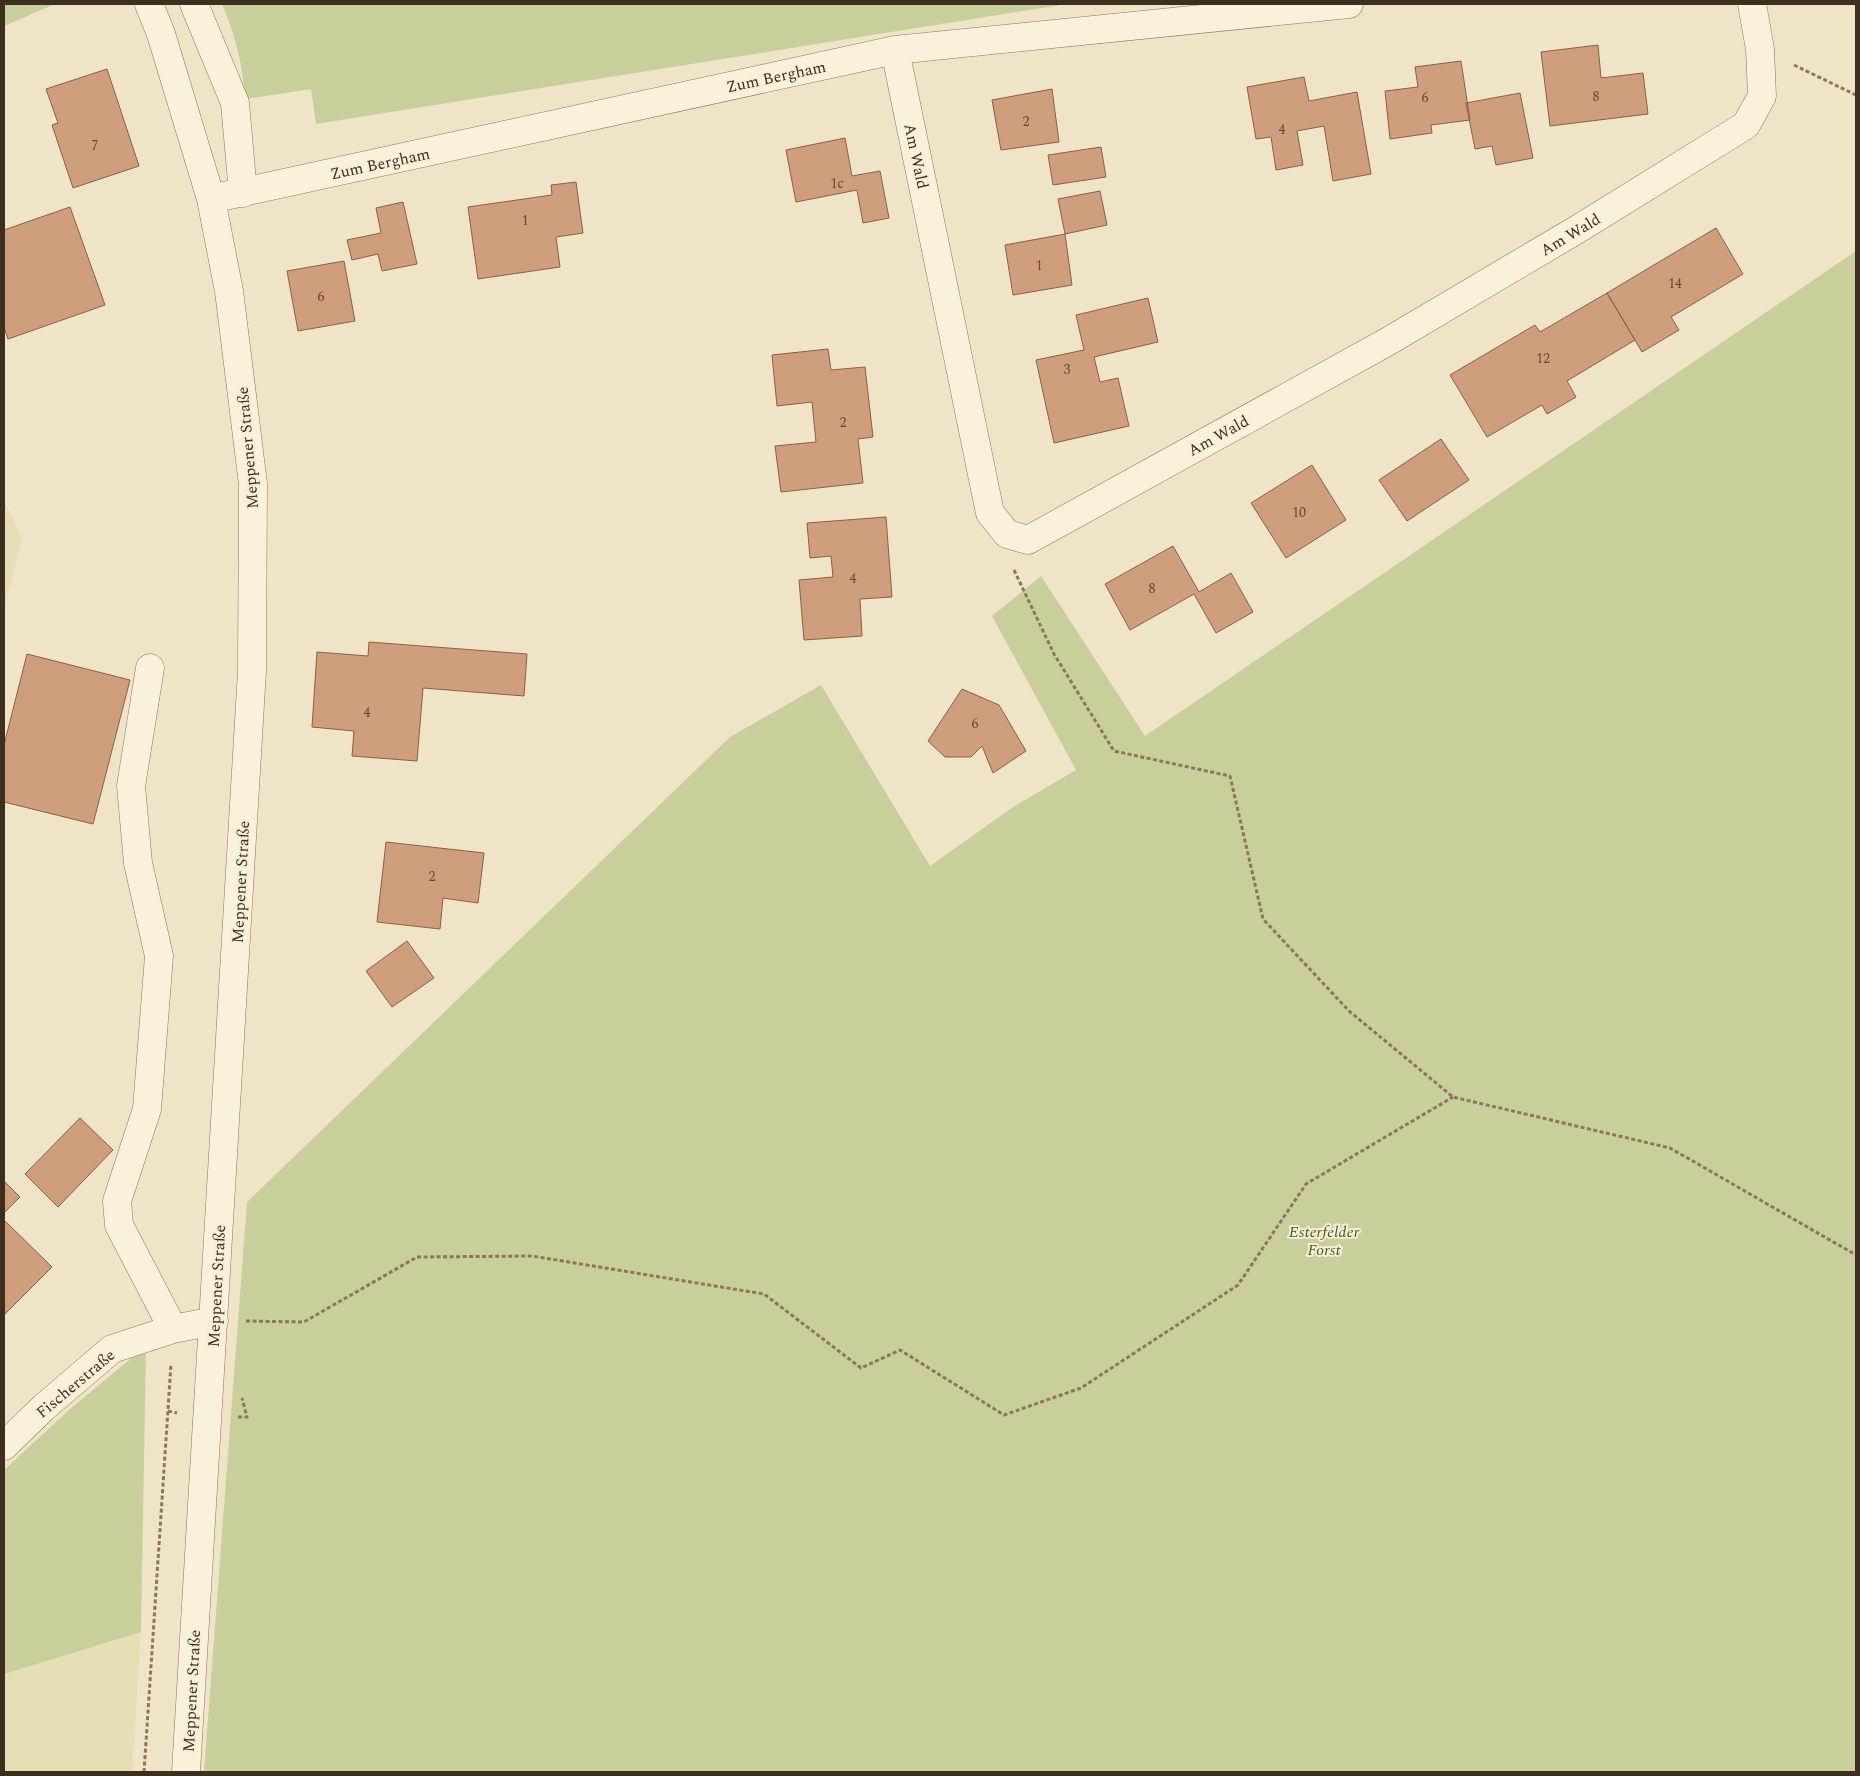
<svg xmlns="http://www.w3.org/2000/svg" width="1860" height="1776" font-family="Spectral,serif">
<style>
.farmland{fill:#e6deb5}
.green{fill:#c9cf9b}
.building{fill:#cf9f7d;stroke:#8d5f41}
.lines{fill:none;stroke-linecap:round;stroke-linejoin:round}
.minor-casing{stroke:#8d765c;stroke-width:29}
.path{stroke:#8d765c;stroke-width:3;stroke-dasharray:4 2.5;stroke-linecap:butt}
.minor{stroke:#faf1dc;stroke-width:28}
.labels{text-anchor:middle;stroke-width:4;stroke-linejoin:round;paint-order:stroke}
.number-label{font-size:14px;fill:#624a37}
.street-label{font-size:16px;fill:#3d2e20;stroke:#f7eed8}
.park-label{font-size:16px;font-style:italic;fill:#4d5a26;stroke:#f7eed8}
</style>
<rect width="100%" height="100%" fill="#f0e4c8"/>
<path class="farmland" d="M4 500 22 539 4 609Z
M141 1632 132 1772H4V1674Z"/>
<path class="green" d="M4 4H55L4 26Z
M222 4H1067L316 124 311 89 245 99C243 66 235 34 222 4Z
M1856 251V1772H204L247 1202 730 737 821 685 930 866 1013 807 1076 770 992 616 1041 576 1145 736Z
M146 1346 141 1632 4 1674V1470L69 1410Z"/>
<path class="building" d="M1598 45 1601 78 1643 73 1648 114 1550 126 1541 52Z
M1461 61 1470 120 1431 125 1432 133 1390 139 1385 91 1418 87 1415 67Z
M107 69 139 166 73 188 52 125 58 123 46 89Z
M1304 77 1309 101 1357 92 1371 174 1333 181 1324 126 1297 131 1303 165 1276 170 1271 137 1256 139 1247 87Z
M1052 89 1059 142 1001 150 992 100Z
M1520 93 1533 158 1496 165 1492 146 1475 149 1466 103Z
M845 138 852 176 880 171 889 218 863 223 857 190 796 202 786 150Z
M1101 147 1106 177 1053 185 1048 155Z
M576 182 583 233 556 237 560 267 478 279 468 207 552 195 551 185Z
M1100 191 1107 225 1065 234 1058 199Z
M403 202 417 264 382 271 378 254 352 260 347 240 381 233 376 208Z
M70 207 105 305 8 339 4 327V230Z
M1716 228 1743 274 1671 317 1679 330 1642 352 1607 293Z
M1065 234 1072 285 1013 295 1005 245Z
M344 261 355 321 298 331 287 271Z
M1607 293 1635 340 1567 381 1576 397 1547 414 1542 405 1487 437 1450 375 1535 325 1540 332Z
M1148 298 1158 342 1094 357 1100 382 1118 378 1129 426 1054 443 1036 360 1084 350 1076 315Z
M828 349 831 370 865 367 873 437 858 439 863 483 781 492 775 446 816 442 812 402 777 406 772 355Z
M1441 439 1469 480 1407 521 1379 480Z
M1312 465 1346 520 1286 558 1251 503Z
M886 517 892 597 860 599 862 636 804 640 799 580 833 577 831 556 810 558 807 523Z
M1173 546 1199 592 1231 573 1253 612 1216 633 1194 594 1130 630 1105 584Z
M369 642 527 654 524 696 423 688 417 761 352 756 354 731 312 727 317 652 368 656Z
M27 654 130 680 93 824 4 802V745Z
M962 689 999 705 1026 751 993 773 982 746 971 757H945L928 741Z
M386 842 484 853 478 903 443 898 440 929 377 922Z
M407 941 434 978 392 1007 366 971Z
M80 1118 113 1150 58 1207 25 1174Z
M4 1181 20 1197 4 1213Z
M4 1220 52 1267 4 1315Z"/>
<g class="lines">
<defs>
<path id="minor" d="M149 4 161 34 211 199 229 291 253 484 252 671 186 1772
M194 4 235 103 243 193
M895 50 990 513 1007 534 1028 540 1387 342 1578 229 1746 125 1762 96 1760 49 1752 4
M211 199 895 50 1349 4
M150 668 131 786 138 863 159 956 147 1109 117 1201 119 1225 173 1329
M4 1446 43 1408 112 1349 173 1329 214 1321"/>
</defs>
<use href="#minor" class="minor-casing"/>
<path class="path" d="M1794 65 1856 95
M1014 570 1054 654 1114 751 1230 776 1263 919 1349 1011 1453 1097 1670 1148 1856 1255
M246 1321 304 1322 417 1257 532 1256 764 1294 861 1368 900 1350 1004 1415 1081 1388 1238 1285 1306 1184 1453 1097
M168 1411 177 1413
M238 1417H247L242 1398
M144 1772 171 1364"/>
<use href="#minor" class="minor"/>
</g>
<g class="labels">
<g class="number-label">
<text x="1596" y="101">8</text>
<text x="1425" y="102">6</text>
<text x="1026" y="126">2</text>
<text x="1282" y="134">4</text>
<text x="95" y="150">7</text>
<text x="837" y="188">1c</text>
<text x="525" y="225">1</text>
<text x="1039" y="270">1</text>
<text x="1675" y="288">14</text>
<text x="321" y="301">6</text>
<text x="1543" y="363">12</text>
<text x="1067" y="374">3</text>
<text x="843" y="427">2</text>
<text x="1299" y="517">10</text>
<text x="853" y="583">4</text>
<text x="1152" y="593">8</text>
<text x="367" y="717">4</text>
<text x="975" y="728">6</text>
<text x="432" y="881">2</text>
</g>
<g class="street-label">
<text transform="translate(776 76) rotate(-12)" y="6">Zum Bergham</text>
<text transform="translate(917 156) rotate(78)" y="6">Am Wald</text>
<text transform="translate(380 163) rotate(-12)" y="6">Zum Bergham</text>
<text transform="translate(1570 234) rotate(-31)" y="6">Am Wald</text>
<text transform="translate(1218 435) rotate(-29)" y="6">Am Wald</text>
<text transform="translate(247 448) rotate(-95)" y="6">Meppener Straße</text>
<text transform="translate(240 882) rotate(-87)" y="6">Meppener Straße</text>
<text transform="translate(216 1286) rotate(-87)" y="6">Meppener Straße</text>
<text transform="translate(75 1383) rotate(-40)" y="6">Fischerstraße</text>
<text transform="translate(191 1691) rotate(-87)" y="6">Meppener Straße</text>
</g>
<g class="park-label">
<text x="1324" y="1237">Esterfelder<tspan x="1324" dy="18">Forst</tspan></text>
</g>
</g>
<rect width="1860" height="1776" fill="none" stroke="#3d2e20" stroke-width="10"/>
</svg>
